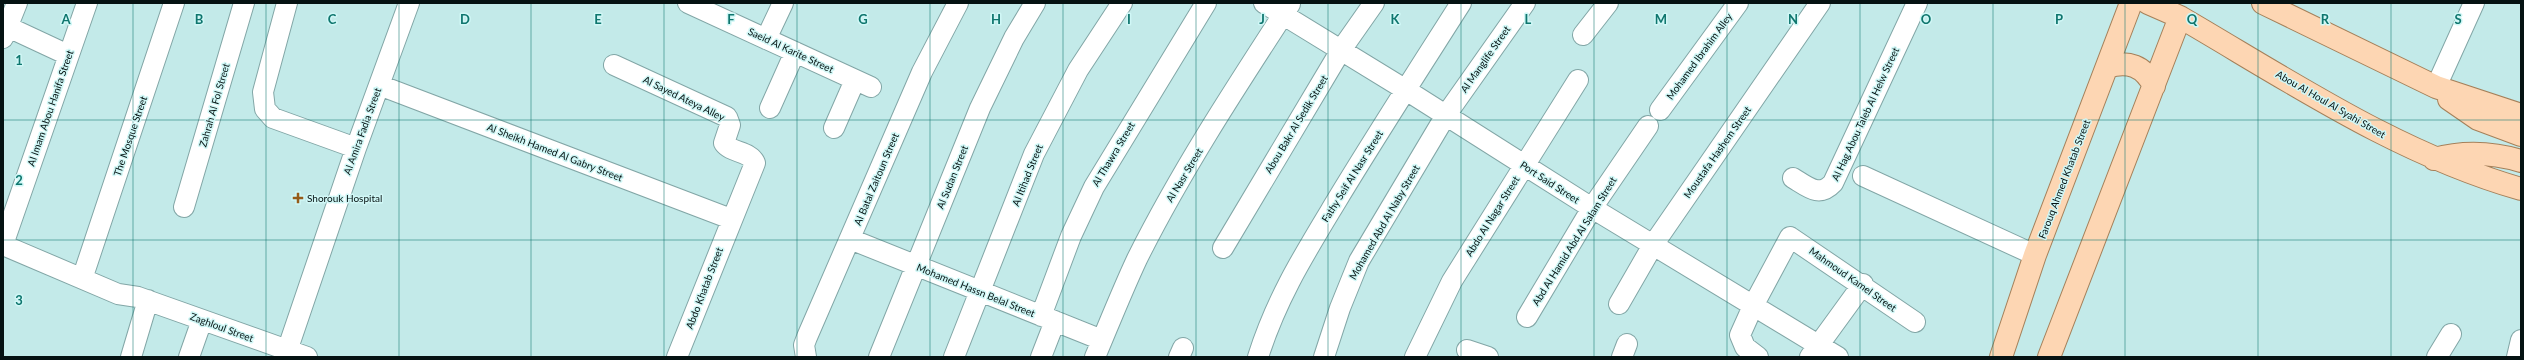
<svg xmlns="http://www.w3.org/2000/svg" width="2524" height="360" font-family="Lato,sans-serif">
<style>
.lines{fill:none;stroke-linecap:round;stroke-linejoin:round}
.minor-casing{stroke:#82a6a6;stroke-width:22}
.major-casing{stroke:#a5805a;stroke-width:24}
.minor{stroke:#fff;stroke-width:20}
.major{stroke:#fdd6b3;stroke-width:22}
.grid{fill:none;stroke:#0f766e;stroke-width:1;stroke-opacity:0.55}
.poi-dot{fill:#955b19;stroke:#d0f7f6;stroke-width:1.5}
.labels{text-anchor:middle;stroke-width:3;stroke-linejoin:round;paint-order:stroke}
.street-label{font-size:10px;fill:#051212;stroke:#d0f7f6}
.poi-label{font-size:10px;fill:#051212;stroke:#d0f7f6;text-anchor:start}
.grid-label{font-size:13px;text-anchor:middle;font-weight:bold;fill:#0f766e;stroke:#d0f7f6;stroke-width:3;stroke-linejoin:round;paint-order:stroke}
</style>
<rect width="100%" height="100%" fill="#c3eae9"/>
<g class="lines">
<defs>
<path id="minor" d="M287 3 263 92 265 109 273 118 356 148
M688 3 871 87
M1264 3 1406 90 1592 208 1838 357
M8 27 68 55
M1583 35 1608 3
M3 38 17 3
M766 39 783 3
M614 65 727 117 730 125 724 143C731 153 750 151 755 163L677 357
M379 85 731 219
M2436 87 2474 3
M770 108 795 52
M1660 110 1738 3
M834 128 855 80
M1863 176 2035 255
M1793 178C1808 187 1819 198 1833 183L1917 3
M184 207 244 3
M6 236 87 3
M850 239 1102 340
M3 245 118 294 138 297 307 357
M1223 248 1341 50 1374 3
M85 270 174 3
M1619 304 1653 245 1820 3
M1041 316 1071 236 1094 187 1206 3
M1527 317 1592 208 1648 126
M1467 350 1488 357
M287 351 356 148 409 3
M131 357 148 300
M189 357 202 320
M806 357 804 345 807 337 922 72 958 3
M879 357 980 108 1014 38 1035 3
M954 357 1034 154 1078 70 1122 3
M1041 357 1055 321
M1095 357C1109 324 1122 291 1137 259 1181 171 1236 87 1290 4
M1179 357 1183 348
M1258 357C1277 297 1305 253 1337 200 1377 134 1419 69 1461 3
M1324 357 1340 308 1359 261 1446 115 1525 3
M1415 357 1452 281 1578 80
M1622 357 1627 344
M1758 357 1745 347 1740 335 1753 306 1790 237 1915 322
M1810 357 1863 284
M2437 357 2451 334
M2517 357 2521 340"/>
<path id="major" d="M2148 3 2180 17C2290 81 2398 154 2521 189
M2263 3 2436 87 2521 115
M2107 67C2128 60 2144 66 2154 86
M2449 99 2478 119 2521 135
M2434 159C2464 151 2491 152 2521 161
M2001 357 2035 255 2131 3
M2049 357 2180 17"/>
</defs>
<use href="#minor" class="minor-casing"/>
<use href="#major" class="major-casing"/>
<use href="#minor" class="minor"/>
<use href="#major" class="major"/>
</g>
<path class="grid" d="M133 3V357M266 3V357M399 3V357M531 3V357M664 3V357M797 3V357M930 3V357M1063 3V357M1196 3V357M1328 3V357M1461 3V357M1594 3V357M1727 3V357M1860 3V357M1993 3V357M2125 3V357M2258 3V357M2391 3V357M3 120H2521M3 240H2521"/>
<path class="poi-dot" d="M296 192h4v4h4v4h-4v4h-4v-4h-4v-4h4z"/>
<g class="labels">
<g class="street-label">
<text transform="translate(791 50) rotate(25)" y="4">Saeid Al Karite Street</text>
<text transform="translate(1699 56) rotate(-54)" y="4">Mohamed Ibrahim Alley</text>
<text transform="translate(1485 59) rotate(-55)" y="4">Al Manglife Street</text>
<text transform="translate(684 98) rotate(26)" y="4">Al Sayed Ateya Alley</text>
<text transform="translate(2331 104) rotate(30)" y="4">Abou Al Houl Al Syahi Street</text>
<text transform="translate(214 105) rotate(-74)" y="4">Zahrah Al Fol Street</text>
<text transform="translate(50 108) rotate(-71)" y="4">Al Imam Abou Hanifa Street</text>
<text transform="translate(1865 114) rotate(-65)" y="4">Al Hag Abou Taleb Al Helw Street</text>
<text transform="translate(1296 124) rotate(-59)" y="4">Abou Bakr Al Sedik Street</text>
<text transform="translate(362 131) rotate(-70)" y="4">Al Amira Fadia Street</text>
<text transform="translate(130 136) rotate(-71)" y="4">The Mosque Street</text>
<text transform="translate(555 152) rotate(21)" y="4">Al Sheikh Hamed Al Gabry Street</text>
<text transform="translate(1717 152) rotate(-55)" y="4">Moustafa Hashem Street</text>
<text transform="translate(1113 154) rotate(-59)" y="4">Al Thawra Street</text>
<text transform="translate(1027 175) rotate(-68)" y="4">Al Itihad Street</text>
<text transform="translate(1184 175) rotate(-59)" y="4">Al Nasr Street</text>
<text transform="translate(1352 176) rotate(-58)" y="4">Fathy Seif Al Nasr Street</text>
<text transform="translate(952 177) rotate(-68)" y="4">Al Sudan Street</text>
<text transform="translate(876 179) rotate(-67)" y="4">Al Batal Zaitoun Street</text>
<text transform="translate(2064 179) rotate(-69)" y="4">Farouq Ahmed Khatab Street</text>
<text transform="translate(1550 182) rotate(33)" y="4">Port Said Street</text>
<text transform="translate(1492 216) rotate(-58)" y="4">Abdo Al Nagar Street</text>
<text transform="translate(1384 222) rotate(-60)" y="4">Mohamed Abd Al Naby Street</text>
<text transform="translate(1574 241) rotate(-58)" y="4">Abd Al Hamid Abd Al Salam Street</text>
<text transform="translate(1853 279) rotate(35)" y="4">Mahmoud Kamel Street</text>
<text transform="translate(704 288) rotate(-69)" y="4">Abdo Khatab Street</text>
<text transform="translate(976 290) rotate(22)" y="4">Mohamed Hassn Belal Street</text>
<text transform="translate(222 327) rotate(20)" y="4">Zaghloul Street</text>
</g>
<g class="poi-label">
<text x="307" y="202">Shorouk Hospital</text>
</g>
</g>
<g class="grid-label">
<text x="66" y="24">A</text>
<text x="199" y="24">B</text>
<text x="332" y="24">C</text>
<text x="465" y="24">D</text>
<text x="598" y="24">E</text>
<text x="731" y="24">F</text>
<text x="863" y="24">G</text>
<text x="996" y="24">H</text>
<text x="1129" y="24">I</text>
<text x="1262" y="24">J</text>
<text x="1395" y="24">K</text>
<text x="1528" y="24">L</text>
<text x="1661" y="24">M</text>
<text x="1793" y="24">N</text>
<text x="1926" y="24">O</text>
<text x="2059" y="24">P</text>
<text x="2192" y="24">Q</text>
<text x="2325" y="24">R</text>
<text x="2458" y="24">S</text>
<text x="19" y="65">1</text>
<text x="19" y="185">2</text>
<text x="19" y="305">3</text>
</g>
<rect width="2524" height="360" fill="none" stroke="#051212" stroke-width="8"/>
</svg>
